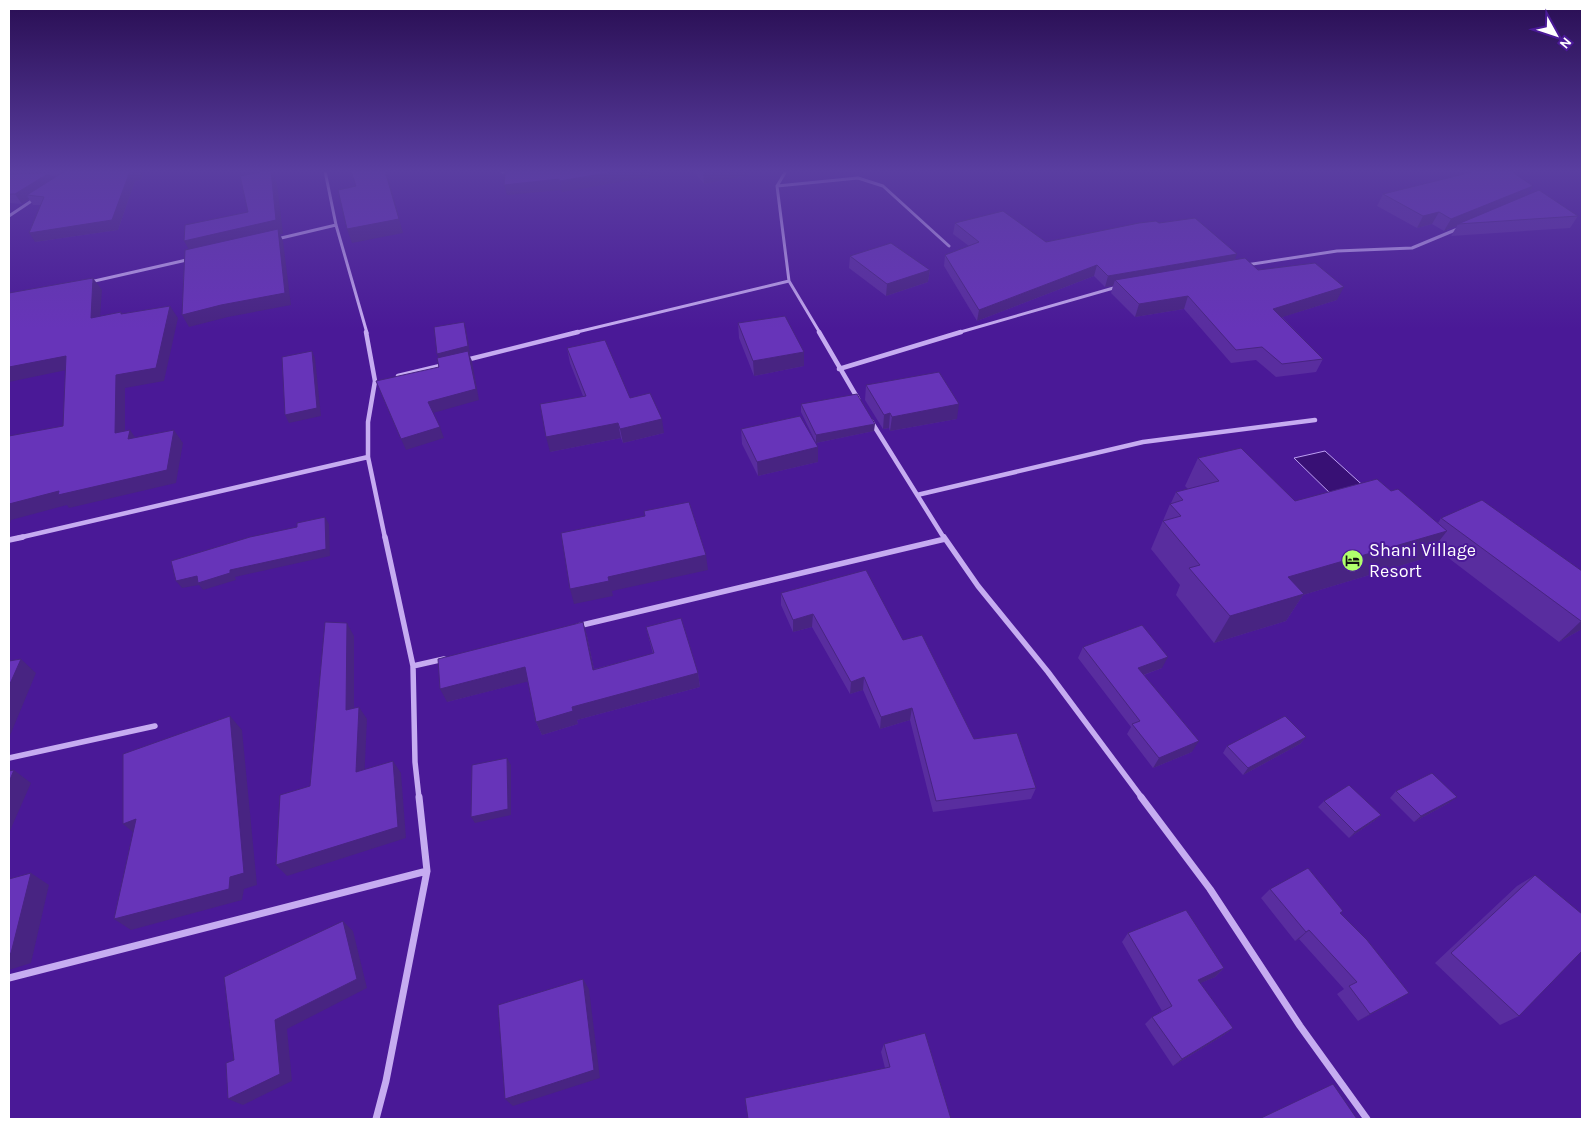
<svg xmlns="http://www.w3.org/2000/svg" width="1591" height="1128" font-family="Karla,sans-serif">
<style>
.water{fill:#381075;stroke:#bd9ff3}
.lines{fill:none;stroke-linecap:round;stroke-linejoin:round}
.street-far3{stroke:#c6acf1;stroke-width:3}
.street-far2{stroke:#c6acf1;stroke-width:4.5}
.street-far1{stroke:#c6acf1;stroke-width:5.5}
.street{stroke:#c6acf1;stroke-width:7}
.wall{fill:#592d9f;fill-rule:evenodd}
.shaded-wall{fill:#482482}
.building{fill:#6734b9;stroke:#482482}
.labels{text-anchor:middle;stroke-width:4;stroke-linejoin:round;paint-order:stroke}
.poi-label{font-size:18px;fill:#fff;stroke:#4a1997;text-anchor:start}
</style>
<rect width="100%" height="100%" fill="#4a1997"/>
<path class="water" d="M1325 451 1368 490 1335 498 1294 458Z"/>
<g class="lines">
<path class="street-far3" d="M325 171 336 225 367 333
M786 171 777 186 789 281 820 333
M503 172 505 171
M777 186 858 178 883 186 949 246
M9 216 36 198
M277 239 336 225
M1246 265 1337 251 1412 248 1460 228
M90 282 191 259
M573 333 789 281
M957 333 1117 287"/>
<path class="street-far2" d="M366 332 375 381 368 422V457L385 538
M819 332 858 399
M466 360 578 332
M839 369 961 332
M398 376 444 365
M871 421 944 538
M917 495 1143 442 1315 420
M18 538 368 457"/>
<path class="street-far1" d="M385 537 413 666 415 762 419 798
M944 537 978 586 1048 672 1142 798
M9 540 23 537
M578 626 945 539
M413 666 444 659
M9 758 155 726"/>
<path class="street" d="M1141 797 1210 889 1300 1026 1367 1119
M9 978 427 871
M376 1119 386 1081 427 871 419 797"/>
</g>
<path class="wall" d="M9 171H144L141 180 135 181 118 230 35 242 41 205H33L29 199 22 204 9 203ZM50 176H58L52 179Z
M694 171H749V175L704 184Z
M1383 194H1528L1578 216 1570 228 1451 236 1457 226 1444 231 1432 224 1417 228 1377 206Z
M955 223 1046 242 1159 223 1235 260 1258 270 1337 300 1282 317 1323 359 1316 372 1276 377 1256 360 1231 363 1184 309 1135 317 1111 293 1113 286 1105 287 1094 276 977 321 944 266 945 255 969 246 953 234Z
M850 256 930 270 928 282 886 296 849 268Z
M738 323 804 352V366L754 376 739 338Z
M567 348 630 398 664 433 623 443 621 438 550 452 583 396 570 363Z
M866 385 957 419 890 431 889 428 883 429 865 400Z
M801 404 874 431 816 443 801 412Z
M741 429 818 447V462L758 476 742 444Z
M1198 458 1295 501 1391 491 1438 523 1441 518 1582 571V629L1559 642 1434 547 1426 558 1303 595 1286 621 1214 643 1176 595 1180 585 1151 549 1170 504 1171 503 1176 492 1188 489 1185 486Z
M781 593 903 640 974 739 1036 788 1031 799 933 812 910 720 880 729 863 690 850 694 812 627 793 632 781 605Z
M583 622 587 636 594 669 653 654 646 627 698 673 700 687 577 720 578 724 542 735 536 722 528 681 447 702Z
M1083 647 1162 668 1144 675 1192 752 1153 768 1127 734 1131 727 1078 658Z
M1306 737 1300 744 1243 775 1223 753 1227 746Z
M1396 791 1449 803 1414 822 1390 798Z
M1324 801 1381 815 1374 821 1349 838 1318 807Z
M1535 875 1519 1016 1500 1025 1435 963 1517 886Z
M1270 889 1340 913 1396 1001 1358 1021 1337 994 1344 989 1299 939 1295 941 1261 898Z
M1128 933 1224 968 1215 977 1200 983 1233 1028 1224 1035 1173 1066 1145 1024 1152 1017 1162 1011 1122 942Z
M884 1044 951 1119 885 1068 881 1052Z"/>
<path class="shaded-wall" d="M144 171 141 180 135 181 118 230 35 242 29 233 130 172Z
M271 171 277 183 283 234H280L283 241 291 305 228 317 189 327 182 315 192 255 184 241 276 220Z
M385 171H386L403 233 352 243 347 229Z
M618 171H649L650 177 562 192 560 181Z
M703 171H749V175L704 184Z
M49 173 55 183 27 195 29 199 22 204 15 194Z
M559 179 561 190 507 195 504 185Z
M1533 186 1526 198 1458 224 1457 226 1444 231 1451 219Z
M1439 212 1432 224 1417 228 1423 216Z
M1237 254 1233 265 1115 280 1113 286 1105 287 1108 276Z
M1097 265 1094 276 977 321 979 310Z
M930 270 928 282 886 296 887 284Z
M93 278 102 290 99 331 91 318Z
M1344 287 1337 300 1267 322 1273 309Z
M1188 296 1184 309 1135 317 1139 304Z
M170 306 178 318 164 381 125 388V446L115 433 116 375Z
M464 322 466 329 470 353 469 354 472 361 479 400 433 413 428 402 440 361 437 354Z
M312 351 315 358 321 416 289 423 285 415Z
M804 352V366L754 376 753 361Z
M66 356 76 368 9 382V367Z
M959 404 957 419 890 431 892 417Z
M890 413 889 428 883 429 884 415Z
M662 419 664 433 623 443 620 429Z
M618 423 621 438 550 452 546 437Z
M875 424 874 431 816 443V435Z
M440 427 444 438 406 450 401 439Z
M130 430 139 443 128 439Z
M174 430 183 443 176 483 69 508 67 505 11 520 9 526V504Z
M818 447V462L758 476 757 462Z
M325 517 329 524 330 556 235 577 236 580 203 590 199 585 182 588 176 581 230 570Z
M1447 531 1426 558 1303 595 1286 621 1214 643 1230 616 1288 577Z
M706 555 708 570 612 591 613 596 574 604 570 589 608 577Z
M813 614 812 627 793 632V620Z
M1582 620V629L1559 642 1581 621Z
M583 622 587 636 597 683 593 670Z
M347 623 354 636V722L346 710Z
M1168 657 1162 668 1132 679 1138 668Z
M21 659 36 673 9 738V686Z
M525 667 530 681 447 702 440 689Z
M698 673 700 687 577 720 578 724 542 735 536 722 572 707Z
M864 677 863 690 850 694 851 682Z
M359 707 367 719 364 784 356 772Z
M912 708 910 720 880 729 881 717Z
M230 716 242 730 257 885 244 889 242 900 131 930 114 919Z
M1306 737 1300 744 1243 775 1248 768Z
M1199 741 1192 752 1153 768 1159 758Z
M507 758 511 765V815L475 823 471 817Z
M393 761 401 773 406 838 287 876 276 865Z
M14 770 31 783 9 833V782Z
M1457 797 1449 803 1414 822 1421 816Z
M1381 815 1374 821 1349 838 1355 832Z
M136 819 138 836 123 824Z
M31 873 49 885 31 963 9 970V954Z
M343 921 353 931 367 988 287 1029 292 1081 243 1105 228 1099 275 1020Z
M1309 930 1299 939 1295 941 1306 932Z
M1224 968 1215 977 1189 988 1198 980Z
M583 979 589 989 600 1078 513 1106 505 1099Z
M1409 993 1396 1001 1358 1021 1370 1014Z
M1233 1028 1224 1035 1173 1066 1182 1059Z"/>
<path class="building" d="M65 171H130L112 220 29 233 44 197 27 195Z
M265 171H271L276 220 184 241 185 225 248 212 240 176Z
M351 171H385L399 219 347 229 338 190 356 186Z
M505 171H618L560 181 559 179 504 185Z
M1476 171H1511L1533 186 1451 219 1439 212 1423 216 1383 194Z
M49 173 15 194H9V174Z
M1539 190 1578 216 1458 224Z
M1003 211 1046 242 1139 223 1156 221 1159 223 1195 218 1237 254 1108 276 1097 265 979 310 945 255 979 242 955 223Z
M278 229 285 293 221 305 182 315 185 250Z
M891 243 930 270 887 284 850 256Z
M1245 258 1258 270 1315 263 1344 287 1273 309 1323 359 1282 364 1262 347 1236 350 1188 296 1139 304 1115 280Z
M93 278 91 318 121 312V314L170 306 156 368 116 375 115 433 130 430 128 439 174 430 167 470 58 495 59 491 9 504V436L63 426 66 356 9 367V293Z
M785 316 804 352 753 361 738 323Z
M464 322 468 346 437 354 434 327Z
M605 340 630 398 650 393 662 419 620 429 618 423 546 437 540 404 586 396 567 348Z
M312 351 317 408 285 415 282 357Z
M468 351 476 389 428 402 440 427 401 439 376 381 439 367 437 358Z
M939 372 959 404 892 417 890 413 884 415 866 385Z
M857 394 875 424 816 435 801 404Z
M800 416 818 447 757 462 741 429Z
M1241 448 1295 501 1377 479 1391 491 1398 489 1447 531 1288 577 1304 594 1230 616 1189 568 1200 565 1163 521 1181 516 1170 504 1183 500 1176 492 1219 481 1198 458Z
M1482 500 1582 571V620L1581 621 1441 518Z
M689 502 706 555 608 577 609 581 570 589 561 533 645 516 644 511Z
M325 517 326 549 230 570V573L198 583 197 576 176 581 171 561 250 537 297 527V523Z
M866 570 903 640 922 635 974 739 1017 733 1036 788 936 801 912 708 881 717 864 677 851 682 813 614 793 620 781 593Z
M681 618 698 673 572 707 573 711 536 722 525 667 440 689 438 659 583 622 593 670 654 653 646 627Z
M325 622 347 623 346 710 359 707 356 772 393 761 398 827 276 865 280 795 310 786Z
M1142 625 1168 657 1138 668 1199 741 1159 758 1132 724 1140 721 1083 647Z
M21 659 9 686V661Z
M230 716 244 873 230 877 229 889 114 919 136 819 123 824V754Z
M1285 716 1306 737 1248 768 1227 746Z
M507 758 508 809 471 817 472 765Z
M14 770 9 782V771Z
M1432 773 1457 797 1421 816 1396 791Z
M1349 785 1381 815 1355 832 1324 801Z
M1308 868 1343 911 1340 913 1367 940 1409 993 1370 1014 1349 986 1357 982 1309 930 1306 932 1270 889Z
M31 873 11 953 9 954V879Z
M1535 875 1582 914V951L1519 1016 1451 953Z
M1186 910 1224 968 1198 980 1233 1028 1182 1059 1152 1017 1172 1006 1128 933Z
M343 921 357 979 275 1020 280 1074 228 1099 226 1063 234 1060 224 977Z
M583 979 594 1070 505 1099 498 1005Z
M925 1033 951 1119H748L745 1098 890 1067 884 1044Z
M1333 1084 1357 1119H1259Z"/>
<linearGradient id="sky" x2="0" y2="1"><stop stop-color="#290e53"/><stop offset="0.52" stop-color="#5a3ea1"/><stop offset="1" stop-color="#5a3ea1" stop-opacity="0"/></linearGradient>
<rect width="1591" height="329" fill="url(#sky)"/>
<defs>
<symbol id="hotel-disc" viewBox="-11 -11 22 22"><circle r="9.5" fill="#b0ff6c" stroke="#4a1997"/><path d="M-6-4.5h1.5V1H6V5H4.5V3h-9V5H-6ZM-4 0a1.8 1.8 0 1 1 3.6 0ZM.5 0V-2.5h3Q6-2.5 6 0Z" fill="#111"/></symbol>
</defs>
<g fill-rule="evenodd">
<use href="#hotel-disc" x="1340" y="548" width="25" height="25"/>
</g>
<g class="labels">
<g class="poi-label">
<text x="1369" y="556">Shani Village<tspan x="1369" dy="21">Resort</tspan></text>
</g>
</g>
<rect width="1591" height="1128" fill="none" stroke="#ffffff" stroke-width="20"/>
<g transform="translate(1556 35) rotate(130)" stroke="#4a1997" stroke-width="4" paint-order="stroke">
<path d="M0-4L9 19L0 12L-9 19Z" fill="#ffffff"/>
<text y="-8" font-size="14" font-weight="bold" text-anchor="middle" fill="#ffffff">N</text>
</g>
</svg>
